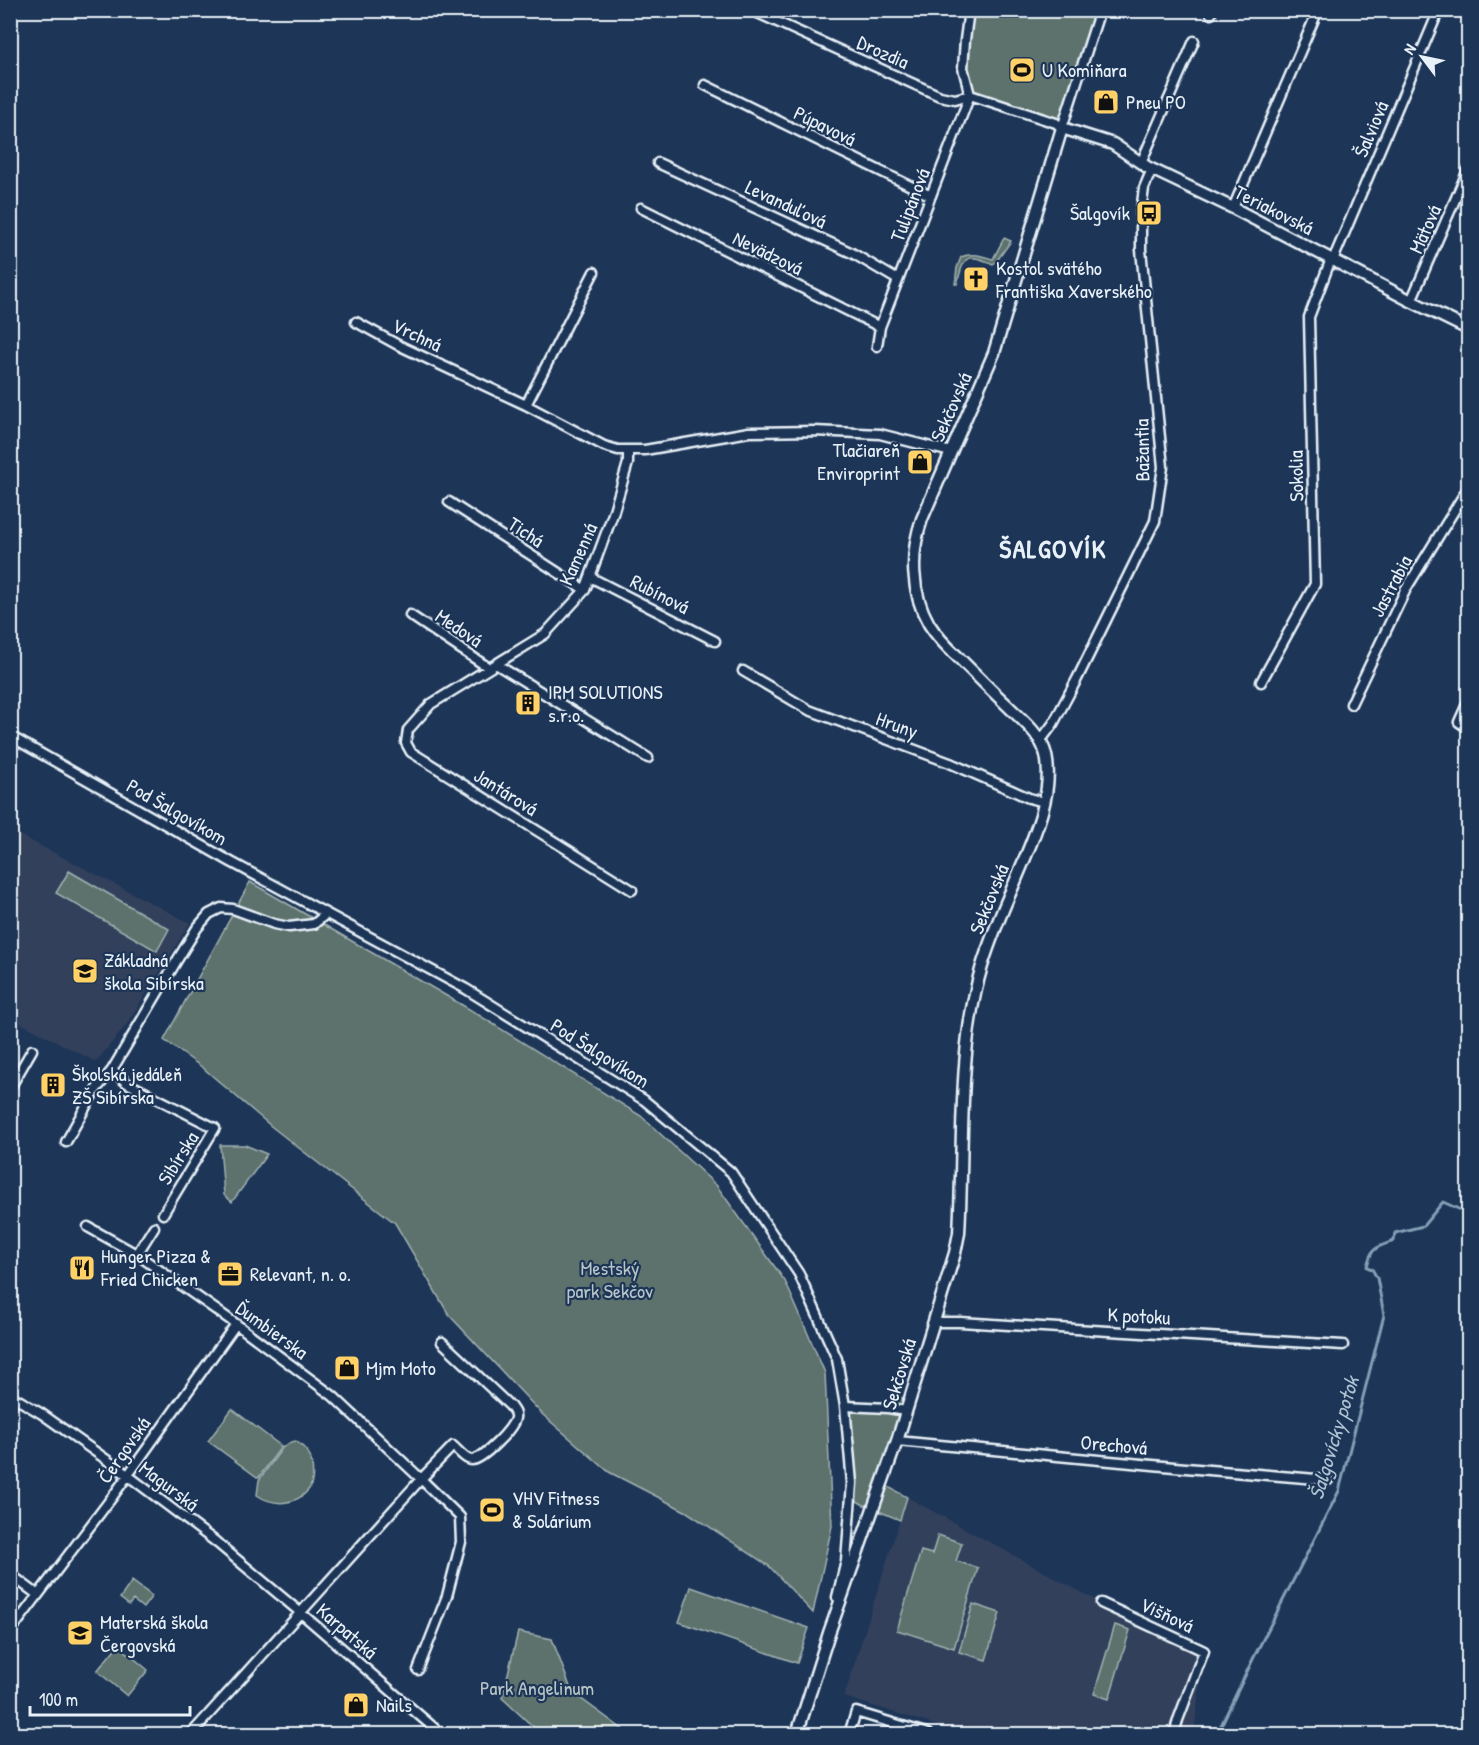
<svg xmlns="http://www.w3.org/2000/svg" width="1479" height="1745" font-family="'Patrick Hand',sans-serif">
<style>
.built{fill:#30415c}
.green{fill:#5d726d;stroke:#a2b2b2;stroke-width:1.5}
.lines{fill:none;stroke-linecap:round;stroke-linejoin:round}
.stream{stroke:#84a0b6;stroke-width:3}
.minor-casing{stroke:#e8f1f8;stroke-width:13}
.tertiary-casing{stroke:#e8f1f8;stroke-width:15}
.minor{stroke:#1d3557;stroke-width:8}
.tertiary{stroke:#1d3557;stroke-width:10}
.labels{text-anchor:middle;stroke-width:4.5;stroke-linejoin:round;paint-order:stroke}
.street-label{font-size:20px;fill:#e8f1f8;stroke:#1d3557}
.poi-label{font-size:20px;fill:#e8f1f8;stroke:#1d3557;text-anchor:start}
.park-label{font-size:20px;fill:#b7c5c7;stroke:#1d3557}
.water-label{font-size:21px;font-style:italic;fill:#aec2d2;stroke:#1d3557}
.district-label{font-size:26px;font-weight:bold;letter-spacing:1.5px;fill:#e8f1f8;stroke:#1d3557}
</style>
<rect width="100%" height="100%" fill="#1d3557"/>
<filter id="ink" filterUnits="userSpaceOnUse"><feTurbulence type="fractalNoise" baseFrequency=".0167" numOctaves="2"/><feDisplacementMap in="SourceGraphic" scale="12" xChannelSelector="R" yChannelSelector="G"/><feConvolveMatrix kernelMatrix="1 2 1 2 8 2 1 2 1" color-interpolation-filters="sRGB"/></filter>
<g filter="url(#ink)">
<path class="built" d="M10 830 190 923 127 1024 96 1062 11 1018Z
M907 1497 1101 1603 1204 1651 1194 1734H964L844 1697Z"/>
<path class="green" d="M969 11H1100L1062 128 970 95 963 68Z
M1004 238 1011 241 996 262 993 264C965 252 964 257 957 284H955L957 268 961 257C972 252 982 256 993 259Z
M69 871 169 929 157 951 56 893Z
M250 882 469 1009 641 1116 717 1186 785 1281 825 1373 832 1526 813 1613 769 1566 687 1512 609 1472 543 1415 449 1315 395 1223 272 1127 203 1068 164 1040Z
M220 1145H245L267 1154 232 1202 224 1195Z
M909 1396 877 1481 907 1497 900 1520 864 1505 848 1496 844 1407H863Z
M232 1409 281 1446V1447L259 1477H257L208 1441Z
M296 1441C300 1444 304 1448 307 1451 313 1459 315 1480 309 1489 296 1506 273 1506 257 1495L259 1480 283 1447 291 1442Z
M938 1535 962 1543 956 1561 978 1568 954 1648 897 1630 921 1551 932 1554Z
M132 1581 152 1596 143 1608 133 1600 129 1605 120 1598Z
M691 1587 809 1628 797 1663 679 1622Z
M973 1604 1000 1613 986 1660 959 1652Z
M1115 1625 1130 1630 1109 1699 1094 1694Z
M518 1632 552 1639 572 1692 629 1734H541L502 1698Z
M118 1645 148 1670 127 1696 97 1671Z"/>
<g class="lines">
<path class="stream" d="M1217 1734 1254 1657 1339 1491 1384 1315 1377 1278 1372 1269 1367 1267C1371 1247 1377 1247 1394 1241L1395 1233 1423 1226 1443 1202 1463 1211 1468 1209"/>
<defs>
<path id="minor" d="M751 10 940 96 955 99 970 95
M969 10 965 40 963 68 970 95
M720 11V10
M1211 14 1212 10
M705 85 931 196
M970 95 1056 123 1062 128 1100 10
M658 163 852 253 898 280
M1141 163 1194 41
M641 208 880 327
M1233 208 1318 10
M1333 260 1439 10
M1411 301 1468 170
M356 322 398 345 526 405 604 446 618 450H645L749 432 814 431 880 434 951 452
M877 346 880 327 970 95
M526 405 594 272
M628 451V463L613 514 585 590 545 634 431 704 408 730 406 743 411 752 632 890
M449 502 585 590
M590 577 715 641
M410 615 489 668
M496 664 648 758
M743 671 809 710 950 763 1029 798 1044 802
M1261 682 1315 584 1309 317 1331 259
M1468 702 1459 722 1468 728
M1351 704 1406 589 1468 488
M10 736 231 862 466 989 644 1100 731 1172 799 1274 837 1359 845 1406 852 1483 846 1561 837 1597
M1041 740 1053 724 1077 679 1155 521 1163 467 1141 250V211L1144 188 1152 169
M10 1088 32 1050
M66 1142 94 1092 112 1070
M163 1214 215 1128 127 1083 112 1070 176 962 197 928 209 914 221 908 233 909 274 924 289 927 314 924 326 914
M88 1227 138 1255 236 1324 333 1396 421 1479 191 1734
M137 1254 154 1227
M934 1322H960L1343 1345
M10 1395 42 1414 114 1465 216 1542 301 1613 441 1734
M845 1406 888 1408 906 1411
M897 1441 1174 1467 1328 1480
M10 1574 38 1595
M1101 1603 1204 1651 1178 1720 1174 1734
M10 1632 113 1496 236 1324
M418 1670 447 1596 461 1542 460 1517 421 1479 453 1446C458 1450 465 1460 472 1460 482 1460 514 1428 515 1418 516 1413 513 1410 510 1406L442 1342
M849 1734 856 1712 929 1734"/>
<path id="tertiary" d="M797 1734 829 1633 897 1441 955 1253 959 1233C964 1146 957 1050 982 966 991 937 1003 909 1015 882 1030 845 1055 796 1046 755 1041 734 1023 721 1008 706 991 690 975 674 959 658 948 648 937 637 929 624 911 593 910 553 922 519L994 353 1062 128 1113 144 1147 167 1233 208 1411 301 1468 329"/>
</defs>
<use href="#minor" class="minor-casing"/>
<use href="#tertiary" class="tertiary-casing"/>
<use href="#minor" class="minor"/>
<use href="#tertiary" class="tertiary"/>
</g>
</g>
<defs>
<symbol id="stadium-square" viewBox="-11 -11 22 22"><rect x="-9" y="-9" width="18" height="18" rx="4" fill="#ffd166" stroke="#1d3557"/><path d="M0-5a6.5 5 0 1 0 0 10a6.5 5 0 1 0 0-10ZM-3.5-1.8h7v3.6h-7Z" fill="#111"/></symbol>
<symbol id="shop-square" viewBox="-11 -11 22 22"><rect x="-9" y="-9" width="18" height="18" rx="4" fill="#ffd166" stroke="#1d3557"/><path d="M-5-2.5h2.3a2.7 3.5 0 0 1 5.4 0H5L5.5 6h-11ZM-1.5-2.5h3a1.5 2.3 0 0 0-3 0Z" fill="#111"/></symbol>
<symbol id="bus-square" viewBox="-11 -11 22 22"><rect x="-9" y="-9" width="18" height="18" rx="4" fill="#ffd166" stroke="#1d3557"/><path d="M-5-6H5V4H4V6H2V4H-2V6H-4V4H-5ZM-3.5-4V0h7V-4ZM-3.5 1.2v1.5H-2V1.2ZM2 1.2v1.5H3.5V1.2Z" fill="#111"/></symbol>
<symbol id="church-square" viewBox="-11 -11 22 22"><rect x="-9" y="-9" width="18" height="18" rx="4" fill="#ffd166" stroke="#1d3557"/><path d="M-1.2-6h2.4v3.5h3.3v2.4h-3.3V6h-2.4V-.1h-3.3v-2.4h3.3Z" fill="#111"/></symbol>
<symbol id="building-square" viewBox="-11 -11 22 22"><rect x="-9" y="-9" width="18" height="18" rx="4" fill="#ffd166" stroke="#1d3557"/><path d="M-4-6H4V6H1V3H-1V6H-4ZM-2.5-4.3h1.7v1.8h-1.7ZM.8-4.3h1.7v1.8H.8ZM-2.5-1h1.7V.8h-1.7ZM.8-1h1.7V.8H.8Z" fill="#111"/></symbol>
<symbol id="school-square" viewBox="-11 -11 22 22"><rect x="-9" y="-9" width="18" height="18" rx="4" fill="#ffd166" stroke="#1d3557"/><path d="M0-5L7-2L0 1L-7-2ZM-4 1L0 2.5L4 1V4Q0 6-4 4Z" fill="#111"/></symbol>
<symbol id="restaurant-square" viewBox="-11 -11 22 22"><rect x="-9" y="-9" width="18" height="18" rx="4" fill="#ffd166" stroke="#1d3557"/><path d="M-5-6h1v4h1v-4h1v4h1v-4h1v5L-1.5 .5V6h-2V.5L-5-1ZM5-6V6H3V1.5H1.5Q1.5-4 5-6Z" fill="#111"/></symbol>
<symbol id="office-square" viewBox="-11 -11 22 22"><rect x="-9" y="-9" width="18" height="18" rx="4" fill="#ffd166" stroke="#1d3557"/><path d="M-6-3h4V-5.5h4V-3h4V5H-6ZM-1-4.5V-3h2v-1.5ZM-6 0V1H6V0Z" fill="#111"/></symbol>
</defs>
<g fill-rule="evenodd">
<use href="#stadium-square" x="1007" y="55" width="30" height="30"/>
<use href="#shop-square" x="1091" y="87" width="30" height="30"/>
<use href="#bus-square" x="1134" y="198" width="30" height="30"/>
<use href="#church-square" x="961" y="264" width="30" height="30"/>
<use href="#shop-square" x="905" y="447" width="30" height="30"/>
<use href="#building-square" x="513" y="688" width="30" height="30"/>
<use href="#school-square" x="70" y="956" width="30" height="30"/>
<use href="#building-square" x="38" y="1070" width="30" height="30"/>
<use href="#restaurant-square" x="67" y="1253" width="30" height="30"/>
<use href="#office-square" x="215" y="1259" width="30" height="30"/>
<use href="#shop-square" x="332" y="1353" width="30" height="30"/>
<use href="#stadium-square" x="477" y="1495" width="30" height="30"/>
<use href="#school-square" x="65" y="1618" width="30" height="30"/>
<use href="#shop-square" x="341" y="1690" width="30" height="30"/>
</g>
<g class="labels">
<g class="street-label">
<text transform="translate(883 52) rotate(24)" y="7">Drozdia</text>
<text transform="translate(825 126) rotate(26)" y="7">Púpavová</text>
<text transform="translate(1371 129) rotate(-67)" y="7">Šalviová</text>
<text transform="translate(786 204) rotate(25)" y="7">Levanduľová</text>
<text transform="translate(910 205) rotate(-69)" y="7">Tulipánová</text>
<text transform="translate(1274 210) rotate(27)" y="7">Teriakovská</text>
<text transform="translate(1425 229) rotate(-66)" y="7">Mätová</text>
<text transform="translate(768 253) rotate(26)" y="7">Nevädzová</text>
<text transform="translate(417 335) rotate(25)" y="7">Vrchná</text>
<text transform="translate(951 407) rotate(-66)" y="7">Sekčovská</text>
<text transform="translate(1142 450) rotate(-91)" y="7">Bažantia</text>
<text transform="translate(1296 476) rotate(-91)" y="7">Sokolia</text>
<text transform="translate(526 532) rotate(33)" y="7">Tichá</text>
<text transform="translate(578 554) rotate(-66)" y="7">Kamenná</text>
<text transform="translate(1391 586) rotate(-62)" y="7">Jastrabia</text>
<text transform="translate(660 594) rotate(27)" y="7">Rubínová</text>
<text transform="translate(459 628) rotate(34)" y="7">Medová</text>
<text transform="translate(897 725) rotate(20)" y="7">Hruny</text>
<text transform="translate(506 792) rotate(32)" y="7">Jantárová</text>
<text transform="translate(177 812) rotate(30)" y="7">Pod Šalgovíkom</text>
<text transform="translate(989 899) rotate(-68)" y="7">Sekčovská</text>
<text transform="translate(600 1053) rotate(32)" y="7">Pod Šalgovíkom</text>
<text transform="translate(178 1158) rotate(-58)" y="7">Sibírska</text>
<text transform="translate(1139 1316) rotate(3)" y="7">K potoku</text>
<text transform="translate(272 1330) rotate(36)" y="7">Ďumbierska</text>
<text transform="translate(899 1374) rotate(-73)" y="7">Sekčovská</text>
<text transform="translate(1114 1445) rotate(5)" y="7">Orechová</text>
<text transform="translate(124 1450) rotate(-55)" y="7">Čergovská</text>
<text transform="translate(169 1486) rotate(37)" y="7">Magurská</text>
<text transform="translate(1167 1615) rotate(25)" y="7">Višňová</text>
<text transform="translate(347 1631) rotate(41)" y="7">Karpatská</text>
</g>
<g class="poi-label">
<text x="1042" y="77">U Komiňara</text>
<text x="1126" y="109">Pneu PO</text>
<text x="1130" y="220" text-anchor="end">Šalgovík</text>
<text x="996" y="275">Kostol svätého<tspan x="996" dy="23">Františka Xaverského</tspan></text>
<text x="900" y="457" text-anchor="end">Tlačiareň<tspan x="900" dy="23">Enviroprint</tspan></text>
<text x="548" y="699">IPM SOLUTIONS<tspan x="548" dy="23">s.r.o.</tspan></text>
<text x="104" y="967">Základná<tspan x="104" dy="23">škola Sibírska</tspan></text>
<text x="72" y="1081">Školská jedáleň<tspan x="72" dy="23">ZŠ Sibírska</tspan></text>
<text x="101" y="1263">Hunger Pizza &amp;<tspan x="101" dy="23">Fried Chicken</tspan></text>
<text x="250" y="1281">Relevant, n. o.</text>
<text x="366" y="1375">Mjm Moto</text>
<text x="512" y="1505">VHV Fitness<tspan x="512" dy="23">&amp; Solárium</tspan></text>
<text x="100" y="1629">Materská škola<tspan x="100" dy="23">Čergovská</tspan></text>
<text x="376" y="1712">Nails</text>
</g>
<g class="park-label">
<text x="610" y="1275">Mestský<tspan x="610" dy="23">park Sekčov</tspan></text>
<text x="537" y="1695">Park Angelinum</text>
</g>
<g class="water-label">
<text transform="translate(1334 1438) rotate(-73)" y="7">Šalgovícky potok</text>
</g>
<g class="district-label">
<text x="1053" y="558">ŠALGOVÍK</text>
</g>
</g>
<rect width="1479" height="1745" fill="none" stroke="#1d3557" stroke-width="36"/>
<rect x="18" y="18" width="1443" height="1709" fill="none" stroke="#e8f1f8" stroke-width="2" filter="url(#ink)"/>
<g transform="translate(1422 57) rotate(302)" stroke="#1d3557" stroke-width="4.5" paint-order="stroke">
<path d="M0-4.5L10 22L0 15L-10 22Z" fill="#e8f1f8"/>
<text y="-9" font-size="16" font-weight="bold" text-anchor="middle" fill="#e8f1f8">N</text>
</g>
<path d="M30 1706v9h160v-9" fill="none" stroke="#e8f1f8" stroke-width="3"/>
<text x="39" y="1706" font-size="18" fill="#e8f1f8" stroke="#1d3557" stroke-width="4.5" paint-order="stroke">100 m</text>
</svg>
